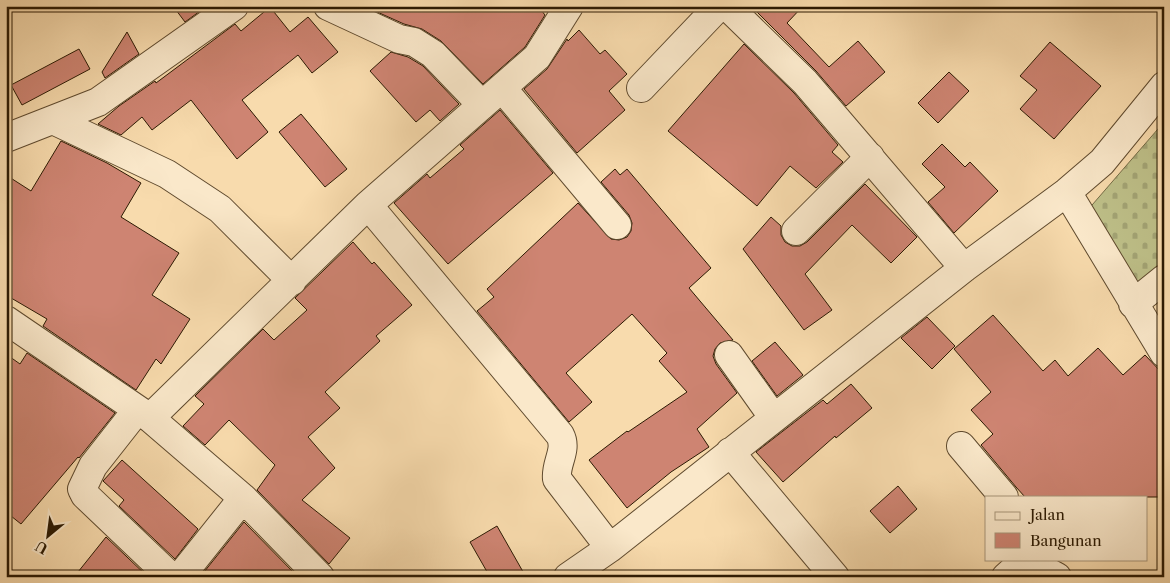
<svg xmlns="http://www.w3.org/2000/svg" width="1170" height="583" font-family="'Libre Caslon Text',serif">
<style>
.cemetery{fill:url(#cemetery-stones);stroke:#756d46}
.building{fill:#ce8472;stroke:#2c1a03}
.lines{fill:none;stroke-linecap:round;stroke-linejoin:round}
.minor-casing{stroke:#5f4a2e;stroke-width:30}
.minor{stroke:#fae8ca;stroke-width:28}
</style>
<defs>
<pattern id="cemetery-stones" width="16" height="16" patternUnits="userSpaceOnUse" patternTransform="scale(1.25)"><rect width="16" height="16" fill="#bec089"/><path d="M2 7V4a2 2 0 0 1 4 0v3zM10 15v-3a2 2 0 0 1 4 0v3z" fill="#a3a475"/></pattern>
</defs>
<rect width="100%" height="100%" fill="#f8dbad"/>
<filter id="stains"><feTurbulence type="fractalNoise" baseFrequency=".004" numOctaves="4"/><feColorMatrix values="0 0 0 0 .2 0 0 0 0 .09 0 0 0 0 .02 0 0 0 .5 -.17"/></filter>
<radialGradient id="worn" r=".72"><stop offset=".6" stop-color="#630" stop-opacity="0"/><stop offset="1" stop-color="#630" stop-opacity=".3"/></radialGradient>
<path class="cemetery" d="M1164 122V266L1136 289 1086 212Z"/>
<path class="building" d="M173 6H207L185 22Z
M371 6H538L545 15 525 47 483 84 441 41 422 29 404 24 375 11Z
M751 6H803L787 23 829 67 858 41 885 72 846 106 816 71Z
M270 7 290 32 308 17 338 52 312 73 298 55 242 100 268 132 237 159 191 100 152 130 142 117 121 135 98 124 119 106 155 81 156 83 235 24 241 31Z
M579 30 600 54 605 50 627 74 609 91 625 110 577 153 524 89 547 69 567 39 568 41Z
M127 32 139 54 105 78 102 72Z
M1050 42 1101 86 1054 139 1020 109 1037 90 1020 76Z
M744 44 794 93 838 145 832 152 843 162 816 188 790 166 757 206 668 131Z
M79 49 90 69 22 105 11 85Z
M391 52 408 57 423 66 459 104 440 121 430 110 416 122 370 71Z
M949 72 969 91 938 123 918 103Z
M500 110 553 173 448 264 394 203 427 174 430 178 464 149 460 145Z
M301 114 347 169 325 187 279 132Z
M61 141 107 163 141 183 121 217 179 253 152 295 190 319 161 364 156 359 136 390 43 326 47 319 6 295V175L31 191Z
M942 144 965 167 970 162 998 191 954 233 928 202 945 187 922 164Z
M615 169 620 175 627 169 711 268 689 288 733 340 720 343 715 349 713 356 716 364 737 393 697 429 709 447 671 472 627 508 589 460 627 431 628 432 687 392 659 361 667 353 632 314 566 373 592 402 569 422 477 311 494 297 487 289 578 203 611 239 619 240 627 237 631 231 632 223 629 215 601 182Z
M865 184 917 237 891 263 852 225 805 274 832 310 804 330 743 249 771 217 781 226V235L785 242 792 246H800L807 242Z
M353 242 372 264 374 262 412 305 376 336 380 341 325 392 340 408 308 437 335 468 302 500 350 538 329 564 257 490 275 465 229 420 205 445 183 426 204 404 195 396 263 329 274 340 307 310 295 298Z
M993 315 1043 371 1055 360 1068 376 1098 348 1123 375 1145 355 1164 375V497H1025L1016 487 981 445 993 434 971 410 991 392 954 349Z
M927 317 955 346 932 369 901 338Z
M775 342 803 375 777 396 752 361Z
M27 353 115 413 79 458 78 457 21 524 6 512V354L20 364Z
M851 384 872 408 836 438 835 436 783 482 756 452 823 400 827 404Z
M122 460 198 529 175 559 119 506 124 500 103 481Z
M898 486 917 509 890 533 870 511Z
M244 522 298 577H200Z
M497 526 526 577H490L470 542Z
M106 537 148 577H74Z"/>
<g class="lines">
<defs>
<path id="minor" d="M328 6 399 39 414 42 433 54 482 105
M727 6 805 82 964 268
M502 88 617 225
M641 88 719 6
M53 120 167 174 220 209 292 281
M6 138 98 102 234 6
M1067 192 1164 353
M368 205 560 435C568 450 555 463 557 479L610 548
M796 231 870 157
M1133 304 1164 279
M6 320 150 418 368 205 537 57 569 6
M729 355 773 417
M137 410 93 466 82 489 85 495 171 577
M150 418 243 498 320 577
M961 446 1004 497
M730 452 835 577
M1026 560 1057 577
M180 577 243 498
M568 577 610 548 964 268 1067 192 1102 162 1164 86
M1006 577 1026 559"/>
</defs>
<use href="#minor" class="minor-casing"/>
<use href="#minor" class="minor"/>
</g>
<rect width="1170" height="583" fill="none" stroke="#f8dbad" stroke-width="25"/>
<rect x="8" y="8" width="1155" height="568" fill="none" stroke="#2c1a03" stroke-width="2.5"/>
<rect x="12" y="12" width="1145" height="558" fill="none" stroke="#2c1a03"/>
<rect x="985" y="496" width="162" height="65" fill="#fae8ca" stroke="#a8967a"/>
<rect x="995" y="512" width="25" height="8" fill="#fae8ca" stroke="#a8967a"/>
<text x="1030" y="520" font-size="15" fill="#2c1a03">Jalan</text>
<rect x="995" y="533" width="25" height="15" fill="#ce8472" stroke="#a8967a"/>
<text x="1030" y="546" font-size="15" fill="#2c1a03">Bangunan</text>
<g transform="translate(48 536) rotate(209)" stroke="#fae8ca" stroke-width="4" paint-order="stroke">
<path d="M0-4L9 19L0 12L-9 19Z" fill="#2c1a03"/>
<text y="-8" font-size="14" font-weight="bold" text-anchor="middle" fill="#2c1a03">U</text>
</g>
<rect width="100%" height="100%" filter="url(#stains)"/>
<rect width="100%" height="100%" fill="url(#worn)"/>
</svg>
